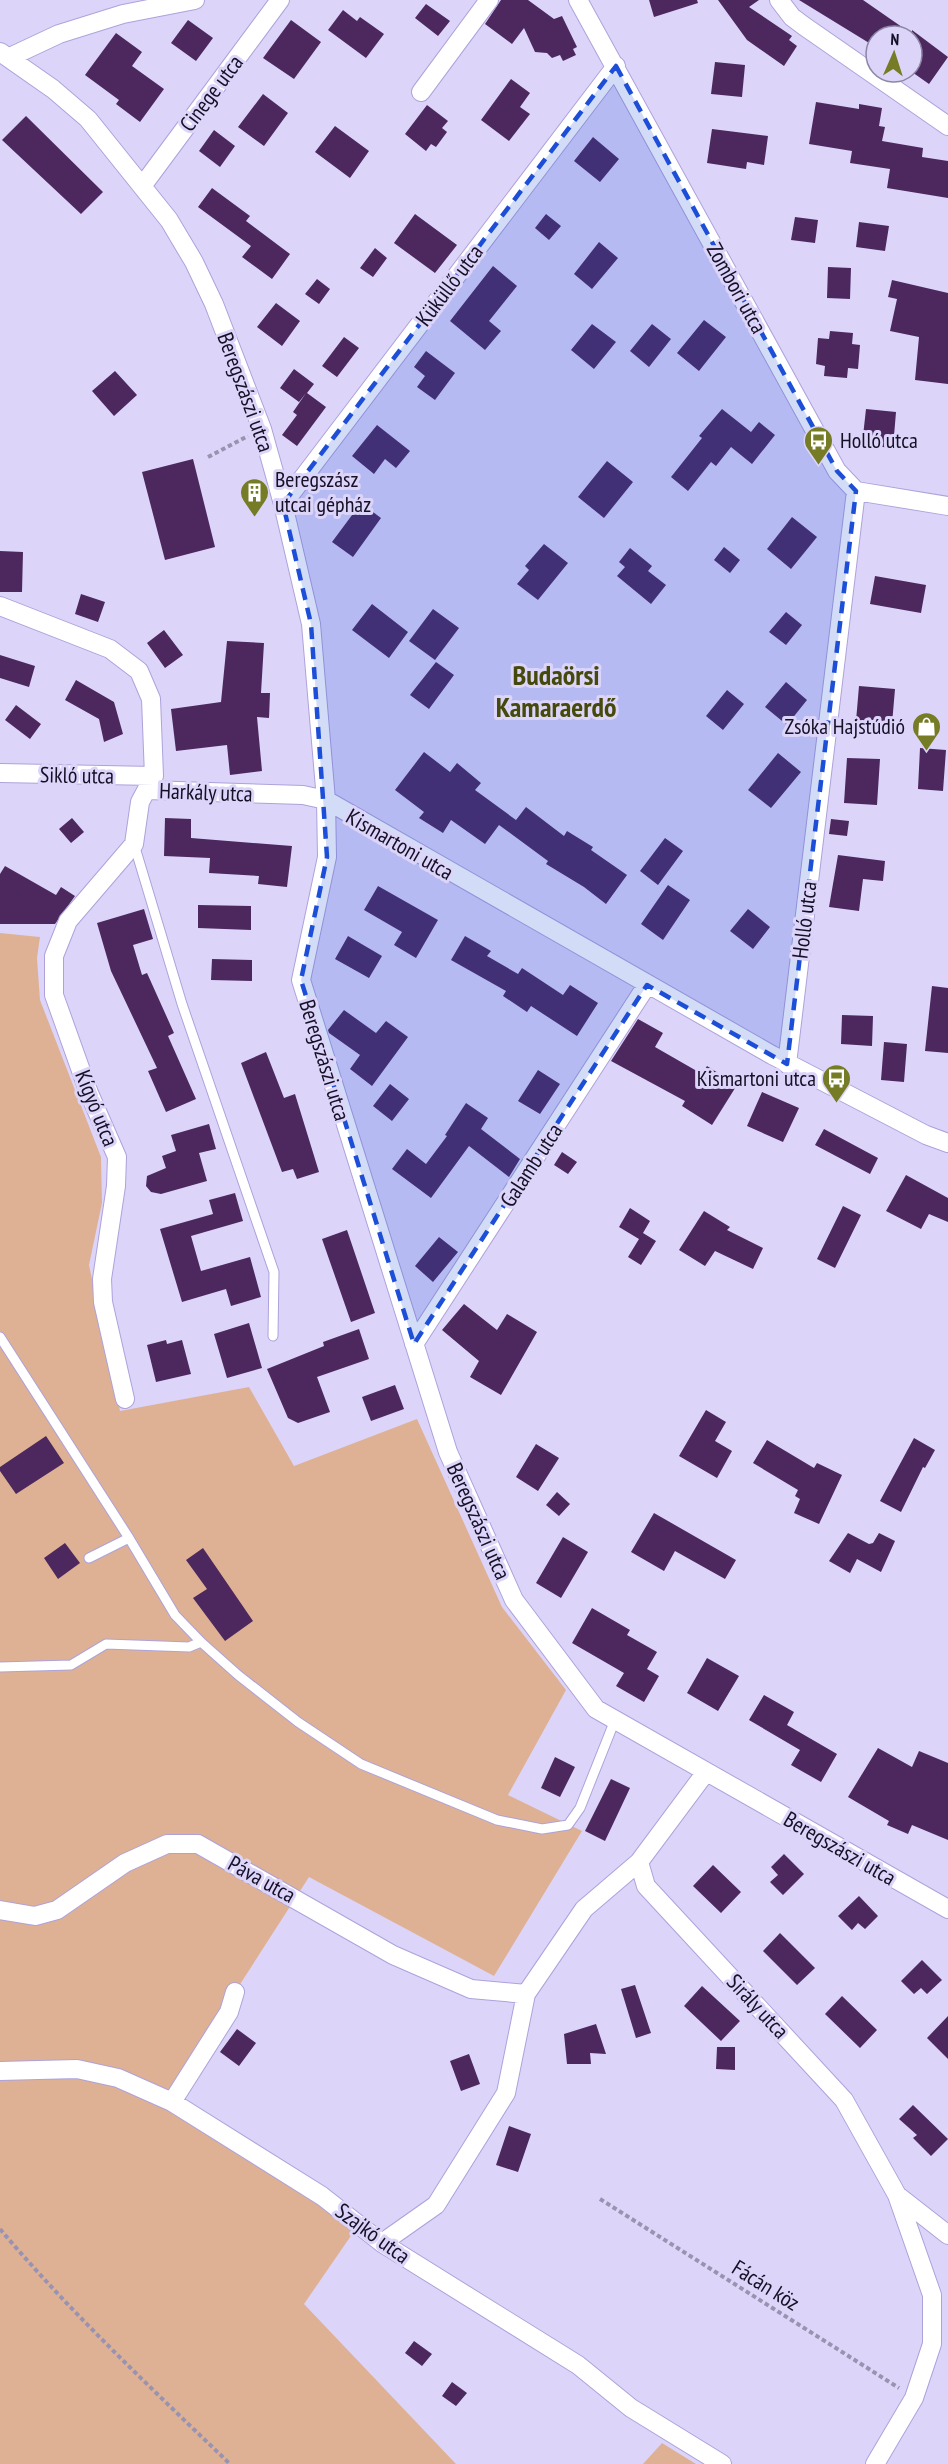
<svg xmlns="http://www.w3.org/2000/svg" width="948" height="2464" font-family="'PT Sans Narrow',sans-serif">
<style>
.green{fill:#dfb194}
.building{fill:#4c285e}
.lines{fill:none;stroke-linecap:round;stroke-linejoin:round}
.lane-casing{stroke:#aea2db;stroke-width:11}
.street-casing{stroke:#aea2db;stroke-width:20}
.path{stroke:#9993b2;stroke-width:4;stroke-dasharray:4.5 3;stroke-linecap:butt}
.lane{stroke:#fff;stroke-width:9}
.street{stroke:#fff;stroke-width:18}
.marked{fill:#1d4ed8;fill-opacity:0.2;stroke:#1d4ed8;stroke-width:4.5;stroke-dasharray:12 8;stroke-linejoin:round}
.labels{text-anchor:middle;stroke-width:6;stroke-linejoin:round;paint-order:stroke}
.street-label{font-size:22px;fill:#151025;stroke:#dcd5f9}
.poi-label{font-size:22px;fill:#151025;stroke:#dcd5f9;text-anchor:start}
.district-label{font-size:28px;font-weight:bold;fill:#45490b;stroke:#dcd5f9}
</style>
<rect width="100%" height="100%" fill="#dcd5f9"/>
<path class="green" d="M0 933 40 937 37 958 40 1000 101 1157 102 1203 89 1265 120 1411 249 1387 294 1466 417 1419 502 1607 566 1690 508 1795 582 1831 494 1976 309 1877 165 2101 357 2227 304 2304 456 2464H0Z
M662 2443 696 2464H643Z"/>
<path class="building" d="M501 0H528L554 19 562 16 577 47 573 49 576 55 563 61 560 55 552 58 547 53 535 52 524 28 512 44 485 24Z
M649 0H697L698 3 654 17Z
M718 0H759L749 7 792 36 789 40 797 46 784 66 747 40Z
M799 0H863L912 34V30L948 57 929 84 912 72V36H876L874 46Z
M426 4 450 21 438 36 415 18Z
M343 10 357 21 360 17 384 34 366 58 328 30Z
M188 20 213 38 196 61 171 43Z
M291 20 321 42 294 79 263 58Z
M116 33 142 52 132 66 164 89 140 122 116 104 119 100 85 75Z
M715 62 745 65 742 97 711 94Z
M511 79 530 93 520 107 530 114 509 141 481 120Z
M263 94 288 113 264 146 238 127Z
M816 102 859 109V104L882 108 879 126 885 127 882 141 923 148 922 157 948 161V198L887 188 890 169 850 163 852 151 809 144Z
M427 105 448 121 442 128 447 132 436 147 431 144 426 151 405 134Z
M26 116 103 192 81 214 2 140Z
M335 126 369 151 350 178 315 152Z
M712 129 768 136 764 165 747 162 746 169 707 163Z
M214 130 235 146 220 167 199 151Z
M593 137 619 159 600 182 574 161Z
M212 188 250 216 246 221 290 254 272 279 242 257 251 246 198 207Z
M415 214 457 245 435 273 394 243Z
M546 214 561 226 549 240 535 228Z
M795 217 818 220 815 243 791 240Z
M859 222 889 226 885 251 856 247Z
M599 242 618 258 592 289 574 274Z
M375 248 387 258 373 277 360 268Z
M493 266 517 286 489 321 501 331 485 350 450 321Z
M828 267 851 268 850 299 827 298Z
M317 279 330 289 319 304 305 294Z
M892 280 948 293V384L915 380 919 337 890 331 897 299 888 297Z
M276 303 300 321 282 346 257 327Z
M704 320 726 337 699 371 677 353Z
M592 324 616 342 594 369 571 350Z
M652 324 671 339 649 367 630 351Z
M830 331 853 333 852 344 860 345 858 369 848 368 847 378 824 376 825 366 816 364 818 338 829 339Z
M344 337 359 348 337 377 322 366Z
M426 351 455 373 435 400 417 387 425 376 414 367Z
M294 369 314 384 307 393 326 407 297 446 282 435 297 415 293 412 306 393 299 402 280 388Z
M115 371 137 395 114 416 92 391Z
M722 409 751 432 759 422 775 435 752 464 731 447 716 466 711 462 688 491 671 477 702 438 699 436Z
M866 409 896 412 893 448 862 445Z
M377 425 410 451 396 468 385 459 374 474 352 456Z
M193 459 215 547 165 560 142 472Z
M607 461 633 482 604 518 578 497Z
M361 503 381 518 353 557 332 542Z
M792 517 817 537 791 569 767 549Z
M544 544 568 563 538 600 517 584 529 570 525 566Z
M724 547 740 560 730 573 714 560Z
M630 548 652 566 648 571 666 585 651 604 617 576 625 567 619 562Z
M0 551 23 552 22 592H0Z
M875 576 926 585 921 613 870 604Z
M81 594 105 602 98 622 75 614Z
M372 604 408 632 389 658 352 630Z
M433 609 459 628 435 660 409 641Z
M786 612 802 625 786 645 769 632Z
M164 630 183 655 165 668 147 643Z
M227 641 264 643 261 693H270L269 718 257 717 262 771 230 775 227 745 176 751 171 709 221 702Z
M0 655 35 666 29 687 0 678Z
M436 662 454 675 429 709 410 695Z
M76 680 114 702 123 734 104 742 99 719 65 700Z
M786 682 807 700 787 725 765 707Z
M859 686 895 689 892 724 856 721Z
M727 690 744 704 723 730 706 716Z
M16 705 41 724 30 739 5 720Z
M920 748 946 750 943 791 918 789Z
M424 752 450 772 457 763 481 783 475 790 516 820 526 807 564 836 567 831 593 847 591 850 627 875 606 904 584 887 546 864 548 861 499 825 485 844 451 820 443 833 419 818 424 812 395 790Z
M778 753 801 772 771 808 748 790Z
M847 758 880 759 877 805 844 803Z
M72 818 84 832 71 843 59 829Z
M165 818 191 819V838L292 846 287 887 258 884 259 876 209 873 210 858 164 856Z
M831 819 849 821 847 836 829 834Z
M665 838 683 851 658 885 640 871Z
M838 855 885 861 883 881 863 879 859 911 829 907Z
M5 866 56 895 61 887 75 896 55 924H0V874Z
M668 885 690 900 663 940 641 924Z
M378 886 438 920 416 958 394 945 402 932 364 910Z
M198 905 251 906V930L198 928Z
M144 909 153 939 133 945 142 975 147 973 174 1033 168 1036 196 1099 166 1112 148 1071 157 1068 111 971 97 923Z
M748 909 770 927 753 949 730 931Z
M348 936 382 956 369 978 335 959Z
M465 936 491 951 487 956 518 974 522 968 563 995 570 985 598 1003 577 1036 531 1006 527 1012 503 996 506 991 451 960Z
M212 959 252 960V981L211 980Z
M932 986 948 988V1053L925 1051Z
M344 1010 376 1033 386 1021 408 1037 372 1086 350 1069 360 1055 329 1033 328 1030Z
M842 1015 873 1016 872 1046 841 1044Z
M638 1019 663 1033 655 1047 702 1074 707 1066 737 1085 712 1125 682 1106 685 1101 611 1061Z
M884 1042 907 1044 904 1082 881 1080Z
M266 1052 284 1098 295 1094 319 1172 297 1179 293 1169 282 1172 241 1063Z
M538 1070 560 1084 540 1114 518 1101Z
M390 1084 409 1099 392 1121 373 1106Z
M762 1092 799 1108 783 1142 747 1126Z
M466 1103 488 1118 481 1129 520 1159 509 1177 469 1146 431 1198 392 1169 407 1149 426 1164 447 1136 445 1135Z
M209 1124 216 1149 199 1153 207 1181 161 1194 151 1192 146 1186 147 1176 166 1168 162 1156 176 1151 171 1135Z
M824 1129 878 1158 870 1174 815 1145Z
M562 1152 577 1162 568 1174 554 1165Z
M906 1175 948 1198V1222L929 1214 921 1229 886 1211Z
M235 1193 243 1221 191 1236 201 1271 250 1257 261 1297 231 1306 226 1289 182 1302 160 1229 213 1214 209 1200Z
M843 1206 861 1215 835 1268 817 1259Z
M630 1208 650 1221 643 1233 656 1241 641 1265 628 1257 639 1239 619 1227Z
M704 1211 730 1227 727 1230 763 1248 753 1269 715 1251 705 1266 679 1250Z
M347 1230 375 1313 351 1322 322 1239Z
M439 1237 458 1252 433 1282 415 1266Z
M464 1304 497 1330 507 1314 537 1332 501 1395 470 1377 479 1361 442 1330Z
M249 1323 262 1368 227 1378 214 1334Z
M359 1329 369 1359 317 1377 330 1412 298 1423 288 1418 267 1369 324 1346 323 1342Z
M166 1340 167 1344 182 1340 191 1374 156 1382 147 1345Z
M395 1385 404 1409 371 1421 362 1397Z
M706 1410 726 1422 715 1441 732 1451 717 1478 679 1456Z
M46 1436 64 1463 16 1494 0 1471V1467Z
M914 1438 935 1450 925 1468 923 1467 901 1512 880 1501Z
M767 1440 814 1468 817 1463 842 1475 819 1524 794 1513 800 1499 795 1496 798 1490 753 1463Z
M536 1444 559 1458 538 1491 516 1477Z
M557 1492 570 1504 559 1516 546 1505Z
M654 1513 736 1560 725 1579 675 1551 664 1571 631 1552Z
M848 1533 869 1544 873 1543 879 1533 895 1541 881 1572 857 1559 850 1573 829 1561Z
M563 1537 588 1552 561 1598 536 1583Z
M65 1543 80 1563 58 1579 44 1558Z
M203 1548 253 1621 225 1641 193 1598 207 1589 186 1560Z
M592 1608 630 1630 627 1635 657 1652 647 1669 659 1676 644 1702 616 1686 624 1673 572 1643Z
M707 1658 739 1676 718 1711 687 1693Z
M764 1695 794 1712 787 1725 837 1754 821 1782 791 1765 800 1750 749 1720Z
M878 1748 912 1767 919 1751 948 1763V1840L912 1825 908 1834 887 1825 889 1821 848 1797Z
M555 1757 575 1767 560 1797 541 1788Z
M611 1779 630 1788 605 1841 585 1831Z
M784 1854 804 1874 783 1895 770 1882 778 1875 771 1867Z
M713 1865 741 1892 721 1913 693 1886Z
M859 1896 878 1916 865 1929 858 1923 852 1930 838 1916Z
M780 1933 815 1968 797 1985 763 1951Z
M922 1960 942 1980 927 1994 921 1988 914 1994 901 1981Z
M635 1985 651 2033 636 2038 621 1989Z
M702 1986 740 2021 721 2041 684 2006Z
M842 1996 877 2030 860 2048 825 2014Z
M948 2016V2059L927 2038Z
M596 2024 606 2054 590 2053 591 2064H567L564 2034Z
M237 2029 256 2043 239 2066 220 2052Z
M717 2047H735V2070L716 2069Z
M469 2054 480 2084 461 2091 450 2061Z
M913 2105 948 2139 931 2156 913 2138 917 2135 899 2119Z
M509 2126 531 2134 518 2172 496 2165Z
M414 2341 432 2354 422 2366 405 2353Z
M452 2382 467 2393 456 2406 442 2396Z"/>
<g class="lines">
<defs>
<path id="lane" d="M134 844 182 1004 274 1272 273 1336
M0 1337 129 1538
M89 1558 129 1538 175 1615 201 1642 238 1675 298 1722 361 1764 497 1820 542 1829 568 1825 580 1808 615 1720
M0 1667 71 1665 106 1644 189 1647 201 1642"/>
<path id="street" d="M578 0 837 471 856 491 948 506
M779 0 792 17 804 26 948 126
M0 52 53 89 88 119 169 220 194 262 214 304 262 429 283 504 311 624 326 800 327 857 301 980 448 1452 514 1600 596 1709 948 1909
M10 57 59 34 123 14 195 0
M421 92 489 0
M143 185 280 0
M283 504 616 66
M0 606 110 649 139 671 151 699 154 776 140 802 134 844 68 921 54 956V995L89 1093 117 1157 116 1186 102 1279 103 1302 125 1399
M0 773 154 776
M147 790 303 795 326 800 772 1055 926 1135 948 1143
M787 1064 856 491
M414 1344 647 985
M706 1772 639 1862 646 1886 844 2100 897 2195 948 2235
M0 1910 35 1916 57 1910 125 1863 167 1844H198L393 1955 471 1989 526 1994
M0 2071 77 2069 118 2078 172 2102 322 2196 382 2243 578 2365 631 2408 722 2464
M172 2102 229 2012 235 1992
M382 2243 436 2205 506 2093 526 1994 584 1909 639 1862
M875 2464 914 2398 932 2344V2295L897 2195"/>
</defs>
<use href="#lane" class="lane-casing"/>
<use href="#street" class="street-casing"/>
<path class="path" d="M208 457 248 436
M600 2199 899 2388
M0 2229C71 2313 151 2388 230 2464"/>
<use href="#lane" class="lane"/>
<use href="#street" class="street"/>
</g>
<path class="marked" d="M616 66 837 471 856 491 787 1064 647 985 414 1344 301 980 327 857 311 624 283 504Z"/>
<defs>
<symbol id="bus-pin" viewBox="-11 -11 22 30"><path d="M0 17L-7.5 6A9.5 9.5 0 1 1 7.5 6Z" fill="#767c26" stroke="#dcd5f9"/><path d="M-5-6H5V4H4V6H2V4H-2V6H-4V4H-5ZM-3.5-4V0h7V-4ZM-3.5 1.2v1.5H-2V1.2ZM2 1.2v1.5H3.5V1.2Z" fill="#fff"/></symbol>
<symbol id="building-pin" viewBox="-11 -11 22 30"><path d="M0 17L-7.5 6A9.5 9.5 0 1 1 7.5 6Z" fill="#767c26" stroke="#dcd5f9"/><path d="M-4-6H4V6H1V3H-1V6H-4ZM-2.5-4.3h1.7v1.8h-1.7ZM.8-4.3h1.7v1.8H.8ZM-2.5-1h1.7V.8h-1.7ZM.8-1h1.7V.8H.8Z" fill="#fff"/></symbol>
<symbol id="shop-pin" viewBox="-11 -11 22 30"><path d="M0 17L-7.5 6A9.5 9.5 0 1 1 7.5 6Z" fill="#767c26" stroke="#dcd5f9"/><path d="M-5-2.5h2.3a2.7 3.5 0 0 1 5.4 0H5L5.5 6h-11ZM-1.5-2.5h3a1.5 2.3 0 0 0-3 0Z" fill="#fff"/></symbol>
</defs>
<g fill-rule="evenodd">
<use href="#bus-pin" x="802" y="424" width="33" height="45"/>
<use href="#building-pin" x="238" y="476" width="33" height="45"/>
<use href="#shop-pin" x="910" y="710" width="33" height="45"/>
<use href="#bus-pin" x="820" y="1062" width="33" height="45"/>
</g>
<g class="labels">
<g class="street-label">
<text transform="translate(211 93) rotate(-53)" y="8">Cinege utca</text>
<text transform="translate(449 285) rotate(-53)" y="8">Küküllő utca</text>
<text transform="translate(737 288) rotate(61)" y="8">Zombori utca</text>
<text transform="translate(246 392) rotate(70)" y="8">Beregszászi utca</text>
<text transform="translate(77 775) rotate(1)" y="8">Sikló utca</text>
<text transform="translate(206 792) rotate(2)" y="8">Harkály utca</text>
<text transform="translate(400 844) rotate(30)" y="8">Kismartoni utca</text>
<text transform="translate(804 920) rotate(-83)" y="8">Holló utca</text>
<text transform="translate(325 1060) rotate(73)" y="8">Beregszászi utca</text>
<text transform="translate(97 1108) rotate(68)" y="8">Kígyó utca</text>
<text transform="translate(531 1165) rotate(-57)" y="8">Galamb utca</text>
<text transform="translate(479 1521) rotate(66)" y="8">Beregszászi utca</text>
<text transform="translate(840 1848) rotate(30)" y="8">Beregszászi utca</text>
<text transform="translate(262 1879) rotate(29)" y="8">Páva utca</text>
<text transform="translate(758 2006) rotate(47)" y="8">Sirály utca</text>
<text transform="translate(373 2233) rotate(36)" y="8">Szajkó utca</text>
<text transform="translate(766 2285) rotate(32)" y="8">Fácán köz</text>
</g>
<g class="poi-label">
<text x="840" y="448">Holló utca</text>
<text x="275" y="487">Beregszász<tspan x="275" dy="25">utcai gépház</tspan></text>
<text x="905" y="734" text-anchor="end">Zsóka Hajstúdió</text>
<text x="816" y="1086" text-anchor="end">Kismartoni utca</text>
</g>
<g class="district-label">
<text x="556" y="685">Budaörsi<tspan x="556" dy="32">Kamaraerdő</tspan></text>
</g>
</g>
<g transform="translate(894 54) rotate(3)"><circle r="28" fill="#dcd5f9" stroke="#8c86a4" stroke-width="1.5"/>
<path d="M0-4.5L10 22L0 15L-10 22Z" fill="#767c26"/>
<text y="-9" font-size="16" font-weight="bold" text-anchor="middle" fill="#151025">N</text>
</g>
</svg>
